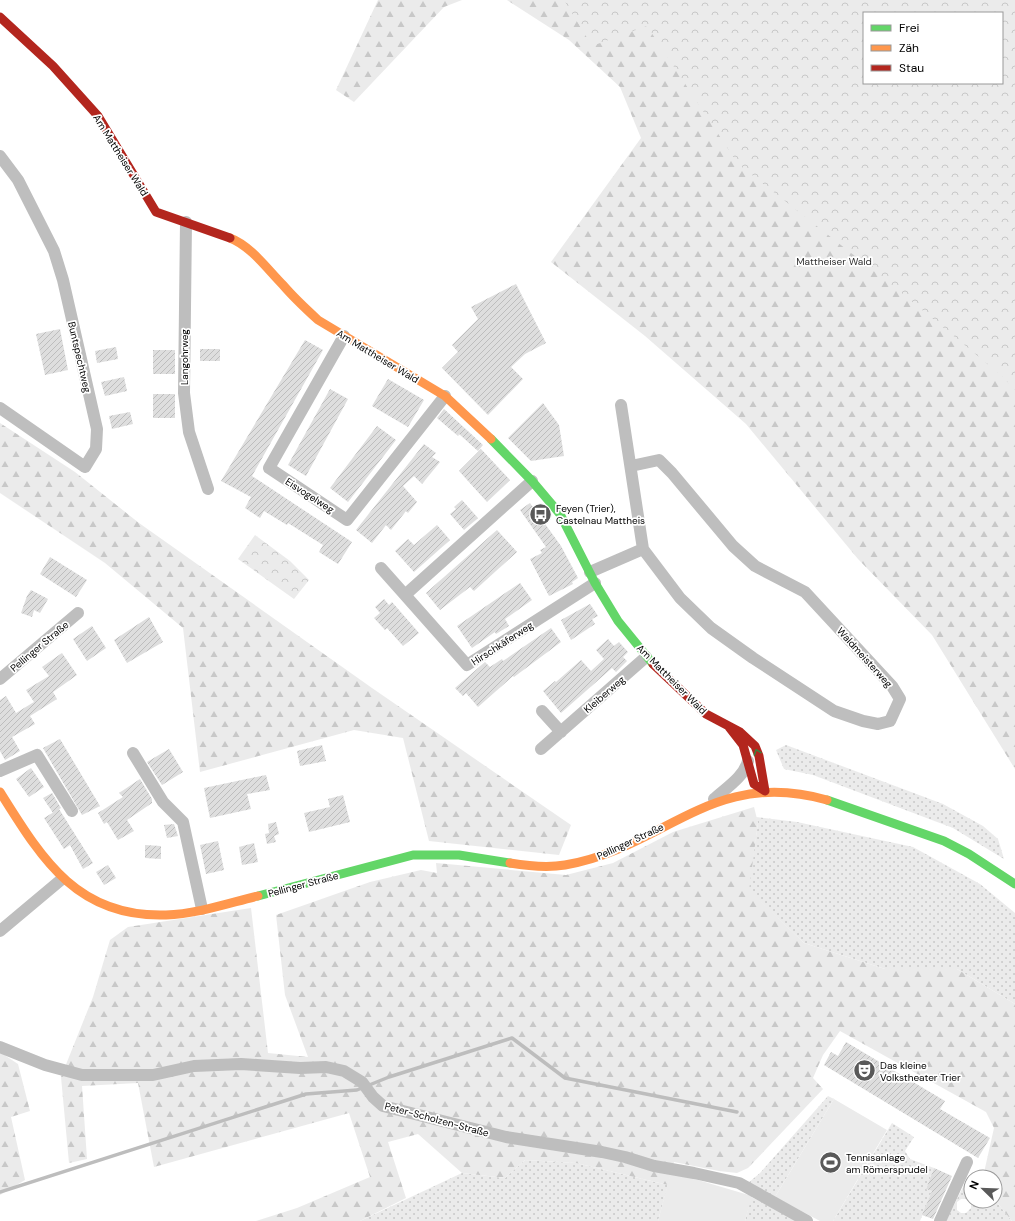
<svg xmlns="http://www.w3.org/2000/svg" width="1015" height="1221" font-family="'DM Sans',sans-serif">
<style>
.grass{fill:url(#grass-dots);fill-rule:evenodd}
.forest{fill:url(#forest-firs);fill-rule:evenodd}
.park{fill:url(#park-crowns);fill-rule:evenodd}
.garden{fill:#ebebeb}
.lines{fill:none;stroke-linecap:round;stroke-linejoin:round}
.stream{stroke:#bdbdbd;stroke-width:3.5}
.building{fill:url(#building-hatch)}
.street{stroke:#bebebe;stroke-width:12}
.fast{stroke:#63d668;stroke-width:9}
.slow{stroke:#ff974d;stroke-width:9}
.jam{stroke:#b3261e;stroke-width:9}
.oneway{stroke:#3b803e}
.labels{text-anchor:middle;stroke-width:3.5;stroke-linejoin:round;paint-order:stroke}
.street-label{font-size:10px;fill:#000;stroke:#fff}
.park-label{font-size:10px;fill:#313131;stroke:#fff}
.poi-label{font-size:10px;fill:#000;stroke:#fff;text-anchor:start}
</style>
<defs>
<pattern id="grass-dots" width="8" height="8" patternUnits="userSpaceOnUse"><rect width="8" height="8" fill="#ebebeb"/><path d="M2 2h.1M6 6h.1" fill="none" stroke="#c8c8c8" stroke-width="1.8" stroke-linecap="round"/></pattern>
<pattern id="forest-firs" width="22" height="20" patternUnits="userSpaceOnUse"><rect width="22" height="20" fill="#ebebeb"/><path d="M5 1l3.5 6h-7zM16 11l3.5 6h-7z" fill="#c8c8c8"/></pattern>
<pattern id="park-crowns" width="20" height="18" patternUnits="userSpaceOnUse"><rect width="20" height="18" fill="#ebebeb"/><path d="M2 6a3 3 0 1 1 6 0M12 15a3 3 0 1 1 6 0" fill="none" stroke="#c8c8c8"/></pattern>
<pattern id="building-hatch" width="6" height="6" patternUnits="userSpaceOnUse"><rect width="6" height="6" fill="#dedede"/><path d="M-1 1l2-2M0 6l6-6M5 7l2-2" fill="none" stroke="#bdbdbd"/></pattern>
</defs>
<rect width="100%" height="100%" fill="#fff"/>
<path class="grass" d="M786 745 943 804 983 826 998 839 1004 859 953 828 813 775 784 769 776 750Z
M756 817 797 822 913 847 980 884 1015 913V1004L957 969H885L804 943 748 890 758 823Z
M828 1096 834 1099 775 1197 748 1183 760 1173Z
M892 1123 914 1137 905 1151 910 1159 934 1168 926 1189 932 1191 920 1221H833Z
M525 1160 576 1163 668 1185 658 1221H360L462 1173 505 1178Z
M969 1175 972 1177 971 1201H995V1200L1012 1221H946ZM961 1199H966L971 1204V1208L966 1213H961L957 1210V1202Z
M751 1197 800 1221H745Z"/>
<path class="forest" d="M378 0H462L444 7 354 102 336 90Z
M507 0H1015V769L932 635 858 559 746 424 645 336 551 262 641 138 620 87 569 40ZM864 13H1002V83H864Z
M0 423 75 472 139 523 372 688 571 825 559 855 429 841 403 738 354 730 200 772 183 628 105 563 0 493Z
M754 807 758 823 749 890 804 943 885 969H957L1015 1004V1221H1012L995 1200V1177H983L994 1128 986 1112 840 1031 823 1055 813 1078 823 1089 748 1168 737 1173 719 1171 674 1162 668 1185 576 1163 525 1160 505 1178 462 1173 418 1134 388 1142 406 1198 360 1221H256L297 1208 370 1177 349 1113 154 1167 138 1083 82 1086 87 1159 69 1163 61 1077 93 997 110 940 128 927 251 908 268 1053 308 1057 285 995 276 915 370 882 421 870 437 873 436 863 566 875 613 863 673 832Z
M0 1052 18 1064 30 1111 11 1117 25 1180 0 1195Z"/>
<path class="park" d="M564 0H1015V390L1002 376 893 286 738 164 647 26 592 46ZM864 13H1002V83H864Z
M255 535 290 561 309 580 294 599 238 559Z"/>
<path class="garden" d="M834 1099 887 1130 833 1221H820L775 1197Z
M671 1172 752 1196 745 1221H658Z"/>
<g class="lines">
<path class="stream" d="M0 1192 306 1094 357 1090 389 1077 512 1038 565 1078 737 1112"/>
</g>
<path class="building" d="M516 284 546 343 525 354 511 367 523 379 488 415 442 368 458 352 452 345 478 319 471 307Z
M60 329 68 370 45 375 36 334Z
M305 340 323 350 252 476 352 542 338 564 319 552 323 545 288 523 287 525 264 511 260 518 245 508 251 497 221 481Z
M116 347 118 359 97 363 95 351Z
M200 349H220V361H200Z
M153 350H175V374H153Z
M124 377 127 391 105 396 101 382Z
M388 379 424 400 408 427 372 406Z
M330 389 348 399 306 476 288 465Z
M153 394H175V418H153Z
M543 403 559 425 564 456 531 461 508 438Z
M444 409 483 445 478 451 459 434 458 436 437 418Z
M130 412 133 424 112 429 109 416Z
M377 426 396 440 348 502 330 488Z
M424 444 436 453 432 457 440 462 422 484 414 476 403 486 417 502 408 513 406 511 391 530 386 525 372 543 356 530Z
M481 449 510 480 487 502 459 471Z
M462 500 478 518 464 530 450 514 456 509 454 507Z
M530 503 561 546 578 578 572 582 573 584 549 596 530 559 542 553 540 550 546 547 520 510Z
M437 525 450 540 414 572 395 551 408 539 414 545Z
M497 530 517 552 474 591 470 587 440 610 426 593Z
M50 557 87 580 76 597 40 574Z
M520 583 532 600 505 619 509 626 496 634 495 632 472 648 457 626Z
M31 590 48 599 40 613 34 610 32 617 21 613 27 596Z
M384 599 389 605 392 602 419 633 403 646 387 628 385 630 374 618 380 613 375 607Z
M590 604 598 616 592 619 595 624 571 640 561 620Z
M149 617 163 642 127 663 114 640Z
M92 626 106 648 87 661 73 639Z
M551 628 561 642 514 677 513 676 478 707 466 693 463 696 455 688 485 662 490 667 502 659 503 661Z
M608 639 614 646 619 642 628 652 623 657 627 661 616 672 612 668 561 713 543 691 555 681 556 682 581 660 591 671 604 659 596 650Z
M62 653 77 675 53 692 57 699 30 716 35 724 12 737 20 751 5 760 0 751V700L6 696 16 713 34 702 26 690 49 676 42 667Z
M60 739 100 806 82 815 43 748Z
M322 745 326 761 300 766 297 751Z
M169 749 183 772 162 785 147 762Z
M31 768 44 787 29 797 16 779Z
M266 775 270 790 247 794 251 809 210 818 204 788Z
M140 779 152 799V803L127 820 134 831 118 840 107 822 104 824 98 813 123 797 119 793Z
M52 793 61 808 53 813 43 798Z
M343 795 350 822 309 832 304 813 330 807 328 799Z
M59 809 93 863 83 869 70 845 64 849 44 818Z
M276 822 279 834 274 836 276 842 267 844 265 834 269 833 268 824Z
M174 824 178 836 167 838 164 825Z
M218 841 224 870 206 874 200 845Z
M254 843 258 862 242 865 239 847Z
M145 845 161 846V859L145 858Z
M108 865 116 878 104 885 96 872Z
M846 1042 945 1101 940 1109 990 1138 978 1158 824 1065 831 1052 838 1056Z
M934 1168 952 1176 933 1219 922 1215 932 1191 926 1189Z"/>
<g class="lines">
<path class="street" d="M0 156 18 180 54 251 63 280 97 429 96 449 85 467 0 408
M186 222 184 393 189 432 208 489
M344 336 269 468 347 520 445 396
M621 405 643 549
M532 481 405 595 467 665 595 583
M381 568 405 595
M590 572 643 549 680 598 711 628 753 658 834 711 863 721 878 724 890 721 900 699 892 686 805 592 755 566 733 546 672 473 659 460 631 466
M0 679 78 613
M542 711 561 732
M541 749 646 657
M133 753 163 802 183 822 202 909
M0 771 37 755 72 811
M714 799C726 788 744 777 748 761
M0 931 62 879
M0 1047 45 1065 82 1075H153L194 1066 241 1064 300 1068 326 1067 344 1071 362 1082 373 1097 383 1106 506 1137 602 1152 625 1157 654 1166 694 1173 739 1183 807 1221
M940 1221 967 1162"/>
<path class="fast" d="M491 439 532 481 560 514 595 583 618 621 653 664
M827 800 944 841 969 854 1015 884
M258 896 413 855H459L510 863"/>
<path class="slow" d="M230 238C251 246 268 270 283 285 294 298 306 309 318 320L445 396 491 439
M0 792C42 859 77 918 166 915 197 914 229 903 258 896
M510 863C528 866 547 868 565 865 665 848 711 767 827 800"/>
<path class="jam" d="M0 17 53 66 98 116 156 212 230 238
M653 664 706 714 740 732 755 746 759 756 765 791 754 784 743 745 729 727"/>
</g>
<defs><path id="oneway-chevron" d="M-2-3.5L2.5 0L-2 3.5" fill="none" stroke-width="1.6" stroke-linecap="round" stroke-linejoin="round"/></defs>
<use class="oneway" href="#oneway-chevron" transform="translate(757 752) rotate(-110)"/>
<defs>
<symbol id="bus-disc" viewBox="-11 -11 22 22"><circle r="9.5" fill="#595959" stroke="#fff"/><path d="M-5-6H5V4H4V6H2V4H-2V6H-4V4H-5ZM-3.5-4V0h7V-4ZM-3.5 1.2v1.5H-2V1.2ZM2 1.2v1.5H3.5V1.2Z" fill="#fff"/></symbol>
<symbol id="theatre-disc" viewBox="-11 -11 22 22"><circle r="9.5" fill="#595959" stroke="#fff"/><path d="M-5-5.5Q0-4 5-5.5V0Q5 5 0 6Q-5 5-5 0ZM-3.3-2.5H-1v1.5H-3.3ZM1-2.5H3.3v1.5H1ZM-2.8 1Q0 5.5 2.8 1Z" fill="#fff"/></symbol>
<symbol id="stadium-disc" viewBox="-11 -11 22 22"><circle r="9.5" fill="#595959" stroke="#fff"/><path d="M0-5a6.5 5 0 1 0 0 10a6.5 5 0 1 0 0-10ZM-3.5-1.8h7v3.6h-7Z" fill="#fff"/></symbol>
</defs>
<g fill-rule="evenodd">
<use href="#bus-disc" x="528" y="502" width="25" height="25"/>
<use href="#theatre-disc" x="852" y="1058" width="25" height="25"/>
<use href="#stadium-disc" x="818" y="1150" width="25" height="25"/>
</g>
<g class="labels">
<g class="street-label">
<text transform="translate(121 155) rotate(58)" y="4">Am Mattheiser Wald</text>
<text transform="translate(378 356) rotate(31)" y="4">Am Mattheiser Wald</text>
<text transform="translate(80 357) rotate(77)" y="4">Buntspechtweg</text>
<text transform="translate(184 357) rotate(-90)" y="4">Langohrweg</text>
<text transform="translate(310 495) rotate(33)" y="4">Eisvogelweg</text>
<text transform="translate(502 643) rotate(-33)" y="4">Hirschkäferweg</text>
<text transform="translate(39 646) rotate(-40)" y="4">Pellinger Straße</text>
<text transform="translate(865 657) rotate(48)" y="4">Waldmeisterweg</text>
<text transform="translate(672 679) rotate(45)" y="4">Am Mattheiser Wald</text>
<text transform="translate(604 694) rotate(-41)" y="4">Kleiberweg</text>
<text transform="translate(630 841) rotate(-25)" y="4">Pellinger Straße</text>
<text transform="translate(303 884) rotate(-15)" y="4">Pellinger Straße</text>
<text transform="translate(437 1119) rotate(15)" y="4">Peter-Scholzen-Straße</text>
</g>
<g class="park-label">
<text x="834" y="265">Mattheiser Wald</text>
</g>
<g class="poi-label">
<text x="556" y="512">Feyen (Trier),<tspan x="556" dy="12">Castelnau Mattheis</tspan></text>
<text x="880" y="1069">Das kleine<tspan x="880" dy="12">Volkstheater Trier</tspan></text>
<text x="846" y="1161">Tennisanlage<tspan x="846" dy="12">am Römersprudel</tspan></text>
</g>
</g>
<rect x="863" y="12" width="140" height="72" fill="#ffffff" stroke="#999999"/>
<rect x="871" y="25" width="20" height="6" fill="#63d668" stroke="#999999"/>
<text x="899" y="32" font-size="12" fill="#000000">Frei</text>
<rect x="871" y="45" width="20" height="6" fill="#ff974d" stroke="#999999"/>
<text x="899" y="52" font-size="12" fill="#000000">Zäh</text>
<rect x="871" y="65" width="20" height="6" fill="#b3261e" stroke="#999999"/>
<text x="899" y="72" font-size="12" fill="#000000">Stau</text>
<g transform="translate(983 1189) rotate(293)"><circle r="19" fill="#ffffff" stroke="#999999"/>
<path d="M0-3L7 15L0 10L-7 15Z" fill="#595959"/>
<text y="-6" font-size="11" font-weight="bold" text-anchor="middle" fill="#000000">N</text>
</g>
</svg>
